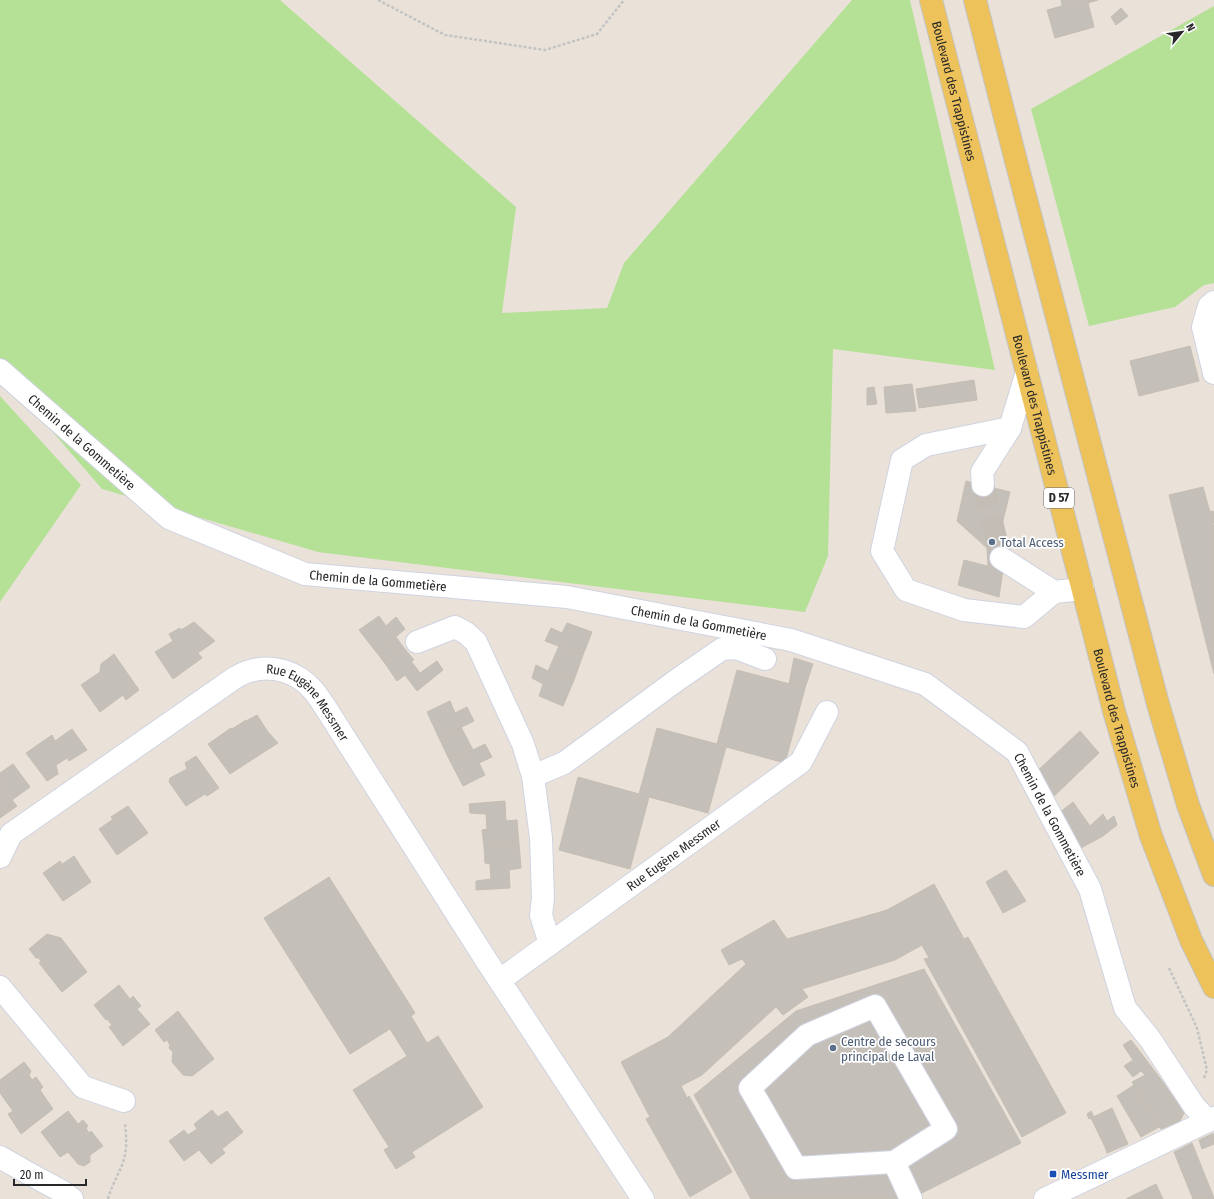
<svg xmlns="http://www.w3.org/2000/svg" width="1214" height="1199" font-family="'Fira Sans Condensed',sans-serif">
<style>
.green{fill:#b4e196}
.building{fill:#c5bfb9;stroke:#c5beb3}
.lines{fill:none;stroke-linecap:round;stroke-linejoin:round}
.minor-tunnel{stroke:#c3bdb6;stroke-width:22;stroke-dasharray:22 11;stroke-linecap:butt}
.minor-casing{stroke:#cfd3e1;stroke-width:24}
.major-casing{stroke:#c3c3c3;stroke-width:24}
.path{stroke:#c3c3c3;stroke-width:2.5;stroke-dasharray:3 2;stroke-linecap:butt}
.minor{stroke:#fff;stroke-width:22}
.major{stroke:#eec25a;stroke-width:22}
.service-dot{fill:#5c6f8a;stroke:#fff;stroke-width:1.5}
.transit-dot{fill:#1a4fb4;stroke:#fff;stroke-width:1.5}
.labels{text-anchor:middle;stroke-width:3.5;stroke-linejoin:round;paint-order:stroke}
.shield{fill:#fff;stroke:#686868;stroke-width:1}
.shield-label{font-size:12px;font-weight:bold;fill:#282828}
.street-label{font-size:13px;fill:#282828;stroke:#fff}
.service-label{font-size:13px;fill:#4e5e75;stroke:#fff;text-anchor:start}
.transit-label{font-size:13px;fill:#164399;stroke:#fff;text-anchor:start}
</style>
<rect width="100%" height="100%" fill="#eae2d9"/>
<path class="green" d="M0 0H280L516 207 502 313 607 308 624 263 852 0H910L995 370 833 349 828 556 805 612 318 552 102 489 0 371Z
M1214 6V283L1204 285 1175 307 1089 326 1031 109Z
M0 396 81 485 0 602Z"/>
<path class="building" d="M1061 0H1098L1088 3 1094 27 1055 38 1047 10 1062 6Z
M1121 8 1128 16 1116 25 1111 17Z
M1190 346 1199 381 1139 396 1130 361Z
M974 380 977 400 919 408 916 389Z
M912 384 916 411 886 413 884 387Z
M874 387 877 404 867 405V388Z
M966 481 1010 492 1000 533 1003 570 988 566 987 548 957 521Z
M1203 487 1210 512 1213 511 1214 514V522L1213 523 1214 528V674L1169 495Z
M964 560 1003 570 999 597 958 585Z
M379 616 386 626 396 617 405 629 377 653 359 630Z
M194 622 215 641 198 653 202 658 173 679 155 652 173 641 169 634 180 628 181 630Z
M567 623 592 632 583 655 545 641 551 628 562 633Z
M396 637 404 648 384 662 377 653Z
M559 646 583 655 574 680 548 671Z
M404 648 414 660 411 661 420 673 437 661 443 670 417 691 405 675 397 681 384 662Z
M114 654 139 690 126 700 123 695 100 712 81 685 100 672 101 664Z
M794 658 813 664 805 688 789 684Z
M536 665 548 671 574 680 563 706 539 696 543 684 532 678Z
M737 670 805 688 785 763 726 747 708 813 649 797 630 869 559 850 578 777 639 794 657 728 717 744Z
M450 701 455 713 467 707 474 721 439 738 427 712Z
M257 715 268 732 278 743 230 774 208 744 231 728 232 729 246 720V721Z
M461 727 473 750 450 761 439 738Z
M72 729 87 750 69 761 67 758 56 765 58 774 47 781 26 753 52 735 55 741Z
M1080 731 1099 753 1050 800 1033 775Z
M485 744 492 757 479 763 485 775 463 786 450 761Z
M196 756 219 788 207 796 205 794 186 806 169 782 170 778 187 769 185 763Z
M13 764 30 787 12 800 17 806 0 818V773Z
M505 801 506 821 517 820 519 844 484 846 482 830 487 829 486 814 470 813 469 804Z
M1073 802 1090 826 1103 814 1107 821 1114 816 1117 825 1103 836 1081 848 1059 813Z
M128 806 148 833 117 855 99 829 112 820 114 822 120 818 117 813Z
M117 813 120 818 114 822 111 817Z
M519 844 521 868 509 870 510 888 476 890V881L491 879 490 864 485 863 484 846Z
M74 856 91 882 63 901 43 873 53 866 55 869Z
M60 861 62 864 55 869 53 866Z
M1006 870 1026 901 1003 913 986 882Z
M329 877 415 1013 411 1016 427 1043 438 1036 483 1107 412 1152 415 1157 396 1169 384 1150 389 1147 353 1090 407 1056 390 1029 350 1054 264 918Z
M934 884 964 939 968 937 1066 1113 1022 1137 924 959 929 958 922 945 895 960 802 989 808 997 783 1015 776 1007 702 1075 681 1086 687 1098 689 1096 732 1172 690 1197 646 1119 650 1117 621 1062 668 1037 746 964 742 959 729 965 721 950 774 920 787 939 887 910Z
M47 934 61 938 87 972 62 992 39 963 41 962 39 958H36L29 949Z
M924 969 1021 1143 910 1199H751L694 1095 796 1011Z
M119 985 130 999 133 996 141 1006 137 1009 150 1024 123 1046 109 1027 112 1025 107 1019 106 1020 94 1005Z
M178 1011 214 1059 192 1076 183 1075 172 1062 173 1052 169 1048 170 1045 167 1040 164 1042 155 1030Z
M1131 1040 1163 1082 1184 1113 1180 1121 1161 1129 1159 1127 1132 1082 1145 1075 1141 1071 1133 1077 1124 1066 1133 1060 1123 1045Z
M24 1062 31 1071 29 1075 32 1080 36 1077 43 1087 40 1090 53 1109 21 1134 8 1114 13 1111 0 1093V1080Z
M1134 1085 1159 1127 1141 1137 1117 1096Z
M1112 1108 1128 1144 1107 1153 1105 1147 1091 1118Z
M212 1110 218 1117 227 1111 243 1132 222 1149 225 1153 211 1164 199 1150 184 1161 169 1141 184 1130 188 1135 197 1129 194 1124Z
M68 1111 78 1124 83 1120 88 1126 86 1128 89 1133 91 1131 103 1146 90 1155V1162L84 1166 78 1164 68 1152 60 1157 41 1132Z
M1091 1111 1094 1117 1089 1119 1087 1114Z
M1212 1134H1214V1144L1202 1149 1199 1140Z
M1192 1143 1214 1198V1199H1193L1174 1152Z
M1156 1184 1163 1199H1126Z"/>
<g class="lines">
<path class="minor-tunnel" d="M983 485 1001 558"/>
<defs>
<g id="minor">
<path d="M1214 302 1209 306 1203 327 1214 373"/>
<path id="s1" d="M0 370 169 518 305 574 567 597 791 640 925 684 1017 752 1090 889 1125 1008 1150 1039 1194 1106 1208 1121"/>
<path d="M1010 428 926 445 902 460 882 551 906 590 964 610 1024 617 1054 592 1083 589"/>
<path d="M983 485 982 472 1010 428 1027 372"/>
<path d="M1001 558 1054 592"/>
<path d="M417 642 455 627 466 633 476 642 523 744 533 776 541 838 543 898 541 915 550 944"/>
<path d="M533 776 564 763 677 680 722 649 736 648 765 659"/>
<path id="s2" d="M0 857 11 834 233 679C238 676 244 672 250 671 272 664 297 672 312 689 318 695 322 703 327 710L488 963 643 1199"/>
<path id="s3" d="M500 980 801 762 827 712"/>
<path d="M0 987 83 1087 124 1101"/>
<path d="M875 1006 946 1129 894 1162 796 1168 750 1088 807 1035Z"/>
<path d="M0 1157 28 1173 63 1192 72 1199"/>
<path d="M894 1162 911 1199"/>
<path d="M1045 1199 1214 1118"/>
</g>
<g id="major">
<path id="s4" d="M931 0 1114 711 1151 836 1191 940 1214 987"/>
<path d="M975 0 1016 161 1158 704 1188 805 1214 875"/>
</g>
</defs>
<use href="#minor" class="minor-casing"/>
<use href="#major" class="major-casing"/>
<path class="path" d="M378 0 445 35 545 50 597 34 624 0
M1169 968 1197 1028 1207 1070 1204 1078
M108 1199C112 1183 122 1170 125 1155 127 1144 126 1133 125 1123"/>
<use href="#minor" class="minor"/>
<use href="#major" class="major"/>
</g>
<g class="service-dot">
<circle cx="992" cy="542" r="4"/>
<circle cx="833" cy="1048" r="4"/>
</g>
<rect class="transit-dot" x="1049" y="1170" width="8" height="8" rx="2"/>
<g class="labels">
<rect class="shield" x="1044" y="488" width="30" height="20" rx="3"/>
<g class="shield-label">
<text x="1059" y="502">D 57</text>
</g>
<g class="street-label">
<text dy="5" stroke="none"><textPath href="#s4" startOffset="94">Boulevard des Trappistines</textPath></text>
<text dy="5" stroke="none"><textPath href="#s4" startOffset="418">Boulevard des Trappistines</textPath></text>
<text dy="5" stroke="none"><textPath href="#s1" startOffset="109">Chemin de la Gommetière</textPath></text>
<text dy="5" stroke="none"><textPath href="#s1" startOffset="445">Chemin de la Gommetière</textPath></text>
<text dy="5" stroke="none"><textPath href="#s1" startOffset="769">Chemin de la Gommetière</textPath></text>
<text dy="5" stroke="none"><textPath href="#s2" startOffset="388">Rue Eugène Messmer</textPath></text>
<text dy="5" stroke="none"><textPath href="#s4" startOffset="742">Boulevard des Trappistines</textPath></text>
<text dy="5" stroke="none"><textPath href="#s1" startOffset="1189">Chemin de la Gommetière</textPath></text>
<text dy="5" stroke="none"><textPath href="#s3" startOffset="214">Rue Eugène Messmer</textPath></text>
</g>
<g class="service-label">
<text x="1000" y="547">Total Access</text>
<text x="841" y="1046">Centre de secours<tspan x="841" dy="15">principal de Laval</tspan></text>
</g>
<g class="transit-label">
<text x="1061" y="1179">Messmer</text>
</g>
</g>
<g transform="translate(1182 32) rotate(61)" stroke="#ffffff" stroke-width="3" paint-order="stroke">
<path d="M0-3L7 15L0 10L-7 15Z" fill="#282828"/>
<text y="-6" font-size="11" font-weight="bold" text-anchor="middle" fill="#282828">N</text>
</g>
<path d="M14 1179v6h72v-6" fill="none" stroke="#282828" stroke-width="2"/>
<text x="20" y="1179" font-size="12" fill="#282828" stroke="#ffffff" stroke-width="3" paint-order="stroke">20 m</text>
</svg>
